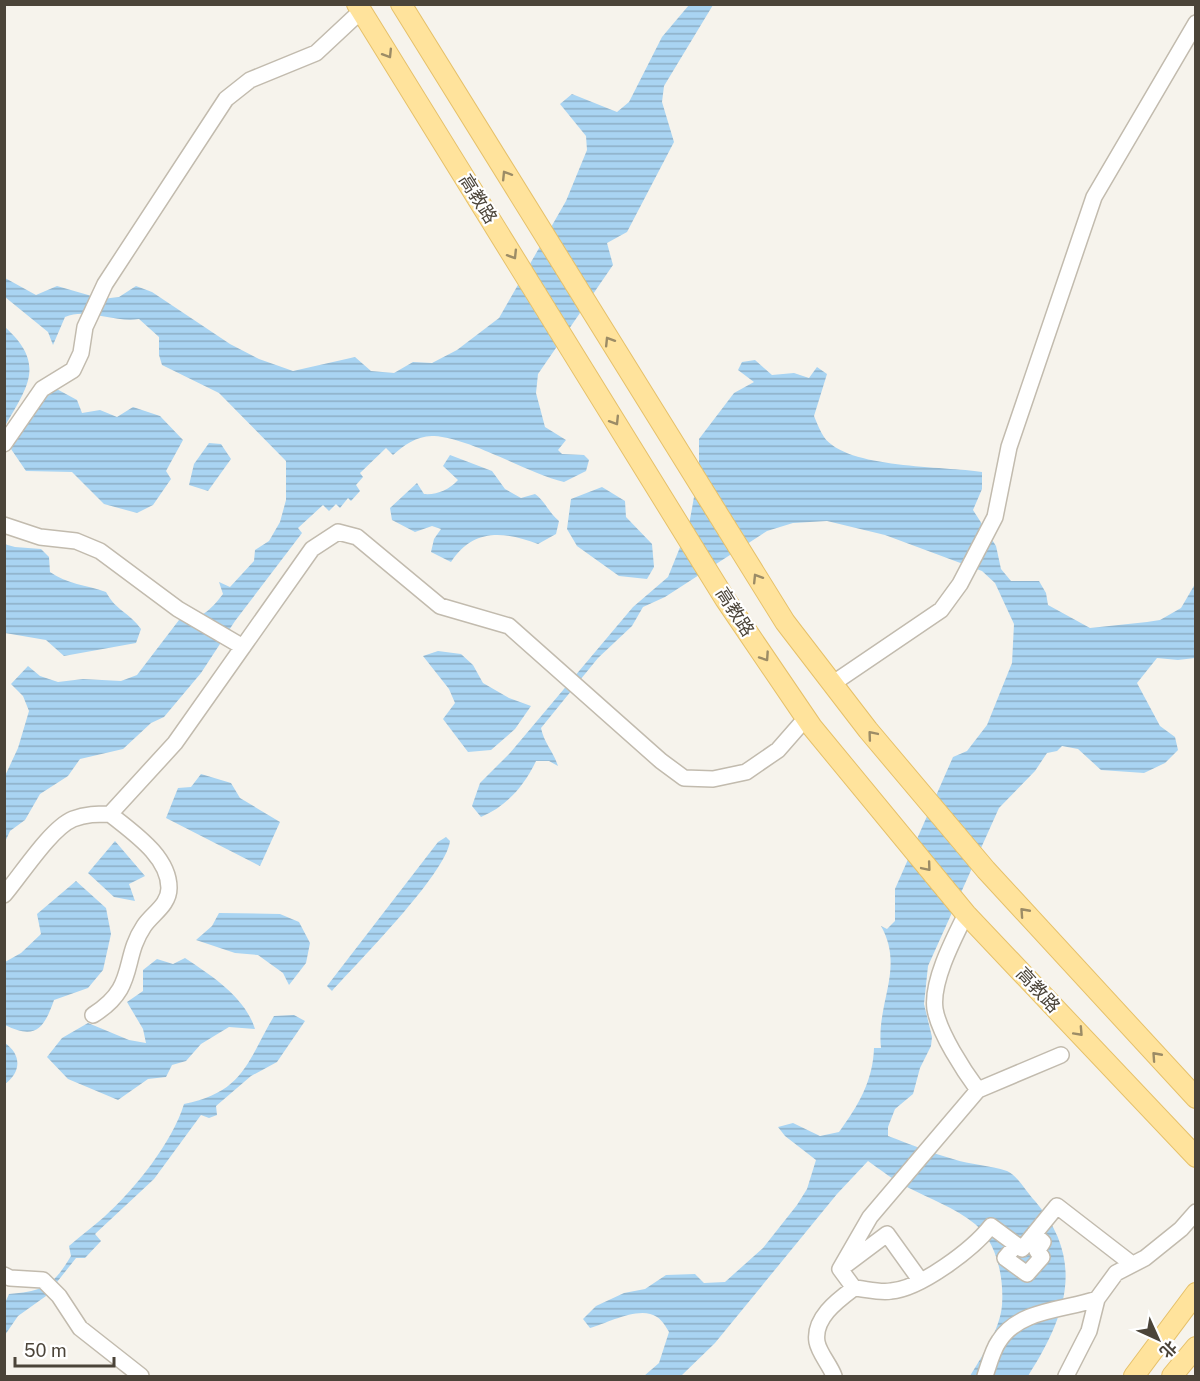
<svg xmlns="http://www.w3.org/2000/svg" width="1200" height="1381" font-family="'Public Sans','Noto Sans SC',sans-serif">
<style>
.water{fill:url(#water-rules)}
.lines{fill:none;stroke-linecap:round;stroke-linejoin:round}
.minor-casing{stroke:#c2bbae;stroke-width:18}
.major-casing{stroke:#e6c16a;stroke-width:22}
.minor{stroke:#fff;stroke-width:15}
.major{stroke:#ffe39c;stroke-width:20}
.oneway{stroke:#9c8c66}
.labels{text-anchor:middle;stroke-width:4.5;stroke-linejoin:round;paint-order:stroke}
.street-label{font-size:18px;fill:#4b4439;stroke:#fff}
</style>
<defs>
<pattern id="water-rules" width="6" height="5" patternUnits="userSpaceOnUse" patternTransform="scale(1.5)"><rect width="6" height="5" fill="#a9d4f2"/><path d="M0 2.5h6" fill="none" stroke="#8caec5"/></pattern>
</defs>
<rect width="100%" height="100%" fill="#f6f3ec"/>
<path class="water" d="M689 5H713L664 86 662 102 674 142 627 232 607 243 613 265 538 374 536 393 545 427 566 440 558 450 562 454 584 455 589 460 586 471 564 482C525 472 470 438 434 436 418 435 404 445 393 455L386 448 360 473 363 477 356 485 360 491 351 501 348 498 340 508 336 504 329 511 323 505 298 528 302 533 235 621 201 673 164 717 151 723 123 749 80 759 68 776 40 794 25 820 10 831 5 842V776L18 748 29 711 23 696 11 684 28 666 40 676 58 682 83 679 121 681 137 675 179 620C200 620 210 611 223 594L219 582 230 587 254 561 255 550 269 541 280 522 286 500V461L219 393 162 365 159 355V337L139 319C114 323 87 307 65 317L53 345 48 332 5 297V278L36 295 57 286 102 299 119 297 136 286 152 292 230 344 259 359 293 371 355 357 371 371 394 373 413 362 432 363 457 350 499 318 566 201 587 150 586 136 560 104 572 94 617 112 629 102 662 37Z
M5 327C46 364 28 386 5 426Z
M755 360 772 375 794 373 809 378 817 367 827 374 814 416C817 423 820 431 824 437 846 469 945 466 982 472V489L973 510 996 546 1001 569 1011 581H1039L1046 593 1048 605 1090 628 1147 622 1160 620 1181 608 1195 584V658L1178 660 1157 658 1137 683 1160 726 1175 737 1178 750 1165 763 1144 773 1101 770 1078 749 1062 746 1057 751 1047 753 1035 771 999 808 928 966 924 1004 932 1037 931 1046 920 1068 913 1094 895 1109 888 1127V1136C910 1144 931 1153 953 1159 970 1165 990 1165 1007 1171 1017 1175 1027 1193 1035 1201 1086 1261 1066 1316 1028 1376H970C982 1356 1000 1330 1002 1305 1004 1278 997 1242 975 1224 954 1207 930 1199 907 1187 893 1180 881 1170 868 1161L837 1194 715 1343 681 1376H644L659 1363 669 1332C666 1327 662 1320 657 1317 640 1305 608 1323 590 1328L583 1319 596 1306 624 1293 645 1289 666 1275 695 1274 704 1283 725 1282 763 1248 797 1205 807 1189 816 1160 785 1136 778 1127 793 1123 820 1136 839 1132C858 1106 873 1081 874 1048H881C876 1002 905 969 881 926L887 929 895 921V889L953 757 967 751 987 725 1012 663 1014 624 995 583 982 571 885 535 827 521 793 523 767 531 665 597 643 607 632 626 598 658 541 728C544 743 553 751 558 766L549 761H536C524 786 507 806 481 817L472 806 480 783 510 753 633 607 668 577 689 525 699 469V439L734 393 754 382 738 370 742 362Z
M53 387 77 400 82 413 100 410 117 417 133 407 160 416 183 440 166 471 171 479 153 505 137 513 104 504 72 472 26 471 11 449 30 411Z
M209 443 221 444 231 459 208 491 189 485 194 464Z
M450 455 492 471 505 489 521 498 535 494C546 502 548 512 559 521L556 534 538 544C504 531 473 528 451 562L431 552 434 539 441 529 432 526 415 532 392 520 390 508 417 483 424 494C437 495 449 490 458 480L443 466Z
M602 487 625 501 626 517 652 544 654 567 647 579 619 576 577 546 567 529 571 499Z
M4 544 15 547 41 549 49 557 50 572C67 584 86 585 106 592 116 611 129 612 141 629L136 643 64 656 46 640 5 633Z
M438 651 461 654 473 665 483 683 509 698 531 706 515 729 491 750 468 752 443 719 455 703 449 689 423 656Z
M201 774 231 783 240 798 280 822 260 866 166 818 178 788 191 787Z
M446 837 450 841C446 874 358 962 332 991L327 986 438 842Z
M115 841 145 876 129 884 135 901 114 897 88 873Z
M76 881 106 908 111 934 103 970 88 988 54 1000C44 1029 35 1040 5 1025V962L21 953 41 934 37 914Z
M219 913 280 914 299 922 310 943 306 963 289 985 283 973 258 955 235 953 196 940 212 926Z
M185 958C212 976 245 997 255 1029L229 1027 201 1044 186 1061 172 1065 166 1077 148 1079 118 1100 68 1079 47 1057 62 1038 88 1023 129 1040 146 1043 143 1029 127 1002 143 991V970L157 959 173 964Z
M294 1015 305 1021 277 1062 251 1076 216 1106 217 1115 209 1118 201 1115 154 1179 95 1234 101 1241 85 1258H76L46 1296 18 1316 5 1335V1303L9 1294C44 1291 53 1286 71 1256L69 1246C80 1236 93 1227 104 1217 135 1189 172 1143 184 1104 244 1092 247 1062 274 1016Z
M5 1043C22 1055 21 1072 5 1084Z"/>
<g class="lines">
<defs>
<path id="minor" d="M4 444 42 389 73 370 81 353 85 327 105 284 226 99 250 80 316 53 361 11
M4 525 40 537 76 541 100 551 178 609 243 647
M832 684 941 610 960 584 995 517 1009 447 1094 197 1196 23
M4 895C21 875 51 828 73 819 86 814 97 814 110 814L175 743 312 549 338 532 357 537 440 606 509 626 661 761 684 778 713 779 746 772 778 750 806 718
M966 914C954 938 931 982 935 1009 939 1033 964 1071 978 1090
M93 1015C138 987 121 960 144 926 152 914 169 905 169 888 169 856 132 832 110 814
M1061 1055 978 1090 870 1217 840 1269 854 1288C866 1289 880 1293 891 1291 920 1289 973 1249 991 1226L1022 1249 1057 1206 1132 1264
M1016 1245 1005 1258 1027 1274 1042 1257 1037 1251 1043 1242 1034 1234
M847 1264 887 1234 920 1280
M4 1275 10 1278 43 1280 59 1296 80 1328 141 1376
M834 1376C830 1365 819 1353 817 1342 813 1318 838 1300 854 1288
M985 1376C989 1365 992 1351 999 1341 1019 1309 1066 1310 1097 1299
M1066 1376 1089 1331 1097 1299 1116 1273 1145 1258 1181 1229 1196 1212"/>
<path id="major" d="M357 4 725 599 812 727 966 914 1196 1157
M401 4 785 622 868 730 986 870 1196 1098
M1134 1376 1196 1293
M1172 1376 1196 1347"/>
</defs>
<use href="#minor" class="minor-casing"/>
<use href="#major" class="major-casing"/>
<use href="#minor" class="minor"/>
<use href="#major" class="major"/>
</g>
<defs><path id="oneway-chevron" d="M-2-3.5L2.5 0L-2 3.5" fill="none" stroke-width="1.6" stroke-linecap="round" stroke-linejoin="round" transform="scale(1.5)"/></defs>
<g class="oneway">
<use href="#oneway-chevron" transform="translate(388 54) rotate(58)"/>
<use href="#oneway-chevron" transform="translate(506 175) rotate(-122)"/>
<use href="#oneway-chevron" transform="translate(513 255) rotate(58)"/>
<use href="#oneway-chevron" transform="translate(609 341) rotate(-122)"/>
<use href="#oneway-chevron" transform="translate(615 421) rotate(58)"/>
<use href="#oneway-chevron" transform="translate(757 578) rotate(-122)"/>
<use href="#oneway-chevron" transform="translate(765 657) rotate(56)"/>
<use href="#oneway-chevron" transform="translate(872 735) rotate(-130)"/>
<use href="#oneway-chevron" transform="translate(927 867) rotate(50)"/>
<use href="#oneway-chevron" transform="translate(1024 912) rotate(-132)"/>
<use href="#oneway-chevron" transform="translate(1079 1032) rotate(47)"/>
<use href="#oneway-chevron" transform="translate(1156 1056) rotate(-132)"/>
</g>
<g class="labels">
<g class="street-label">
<text transform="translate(478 199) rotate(58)" y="6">高教路</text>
<text transform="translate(735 612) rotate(57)" y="6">高教路</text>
<text transform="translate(1038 990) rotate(47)" y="6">高教路</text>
</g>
</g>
<rect width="1200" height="1381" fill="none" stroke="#4b4439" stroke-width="12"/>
<g transform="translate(1158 1339) rotate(135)" stroke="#ffffff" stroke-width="4.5" paint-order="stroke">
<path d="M0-4.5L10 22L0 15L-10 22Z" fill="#4b4439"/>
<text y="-9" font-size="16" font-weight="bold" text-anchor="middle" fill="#4b4439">北</text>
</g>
<path d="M15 1357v9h99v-9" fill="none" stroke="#4b4439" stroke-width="3"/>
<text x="24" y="1357" font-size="18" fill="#4b4439" stroke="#ffffff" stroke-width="4.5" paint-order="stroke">50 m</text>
</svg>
